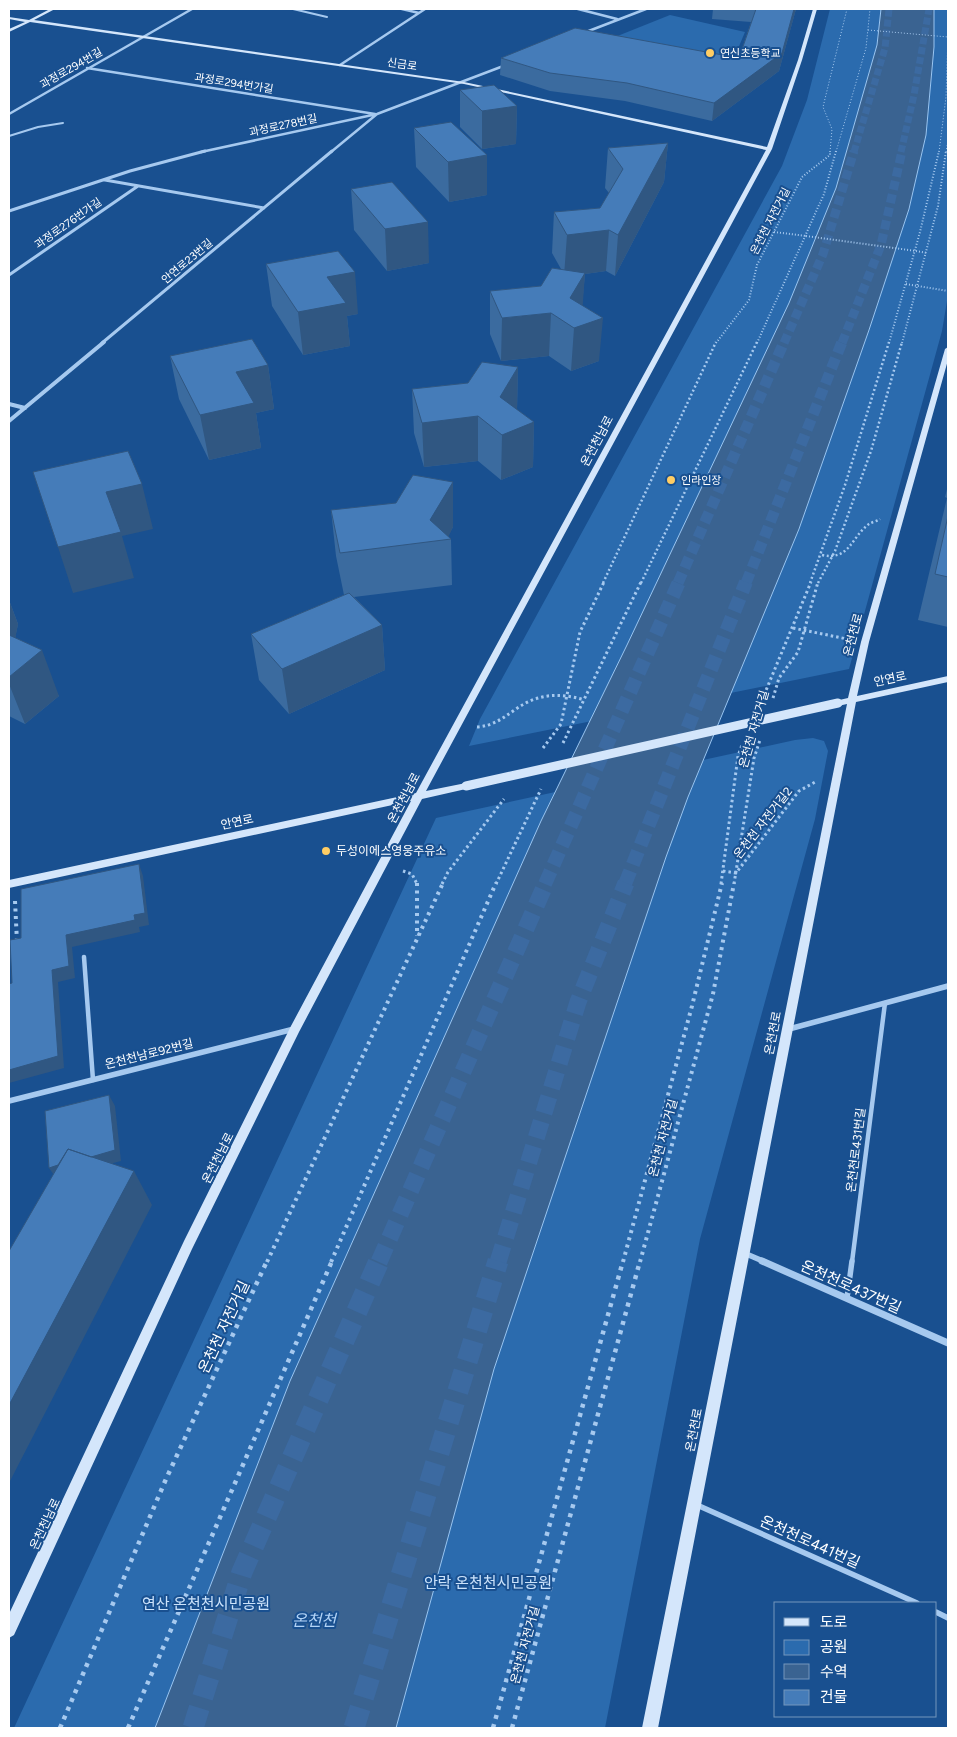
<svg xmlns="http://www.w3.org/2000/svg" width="957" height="1737" font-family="Figtree,'Noto Sans KR',sans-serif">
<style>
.green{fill:#2b6bae}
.water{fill:#3a6391;stroke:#99c5f1}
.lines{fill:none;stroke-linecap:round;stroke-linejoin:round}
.highway-tunnel-far5{stroke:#3c6aa1;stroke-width:7;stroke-dasharray:7 3;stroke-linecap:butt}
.highway-tunnel-far4{stroke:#3c6aa1;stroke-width:9;stroke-dasharray:9 4.5;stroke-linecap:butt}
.highway-tunnel-far3{stroke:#3c6aa1;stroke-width:11;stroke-dasharray:11 5.5;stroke-linecap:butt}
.highway-tunnel-far2{stroke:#3c6aa1;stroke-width:14;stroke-dasharray:14 7;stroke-linecap:butt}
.highway-tunnel-far1{stroke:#3c6aa1;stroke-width:17;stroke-dasharray:17 9;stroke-linecap:butt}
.highway-tunnel{stroke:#3c6aa1;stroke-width:21;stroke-dasharray:21 11;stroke-linecap:butt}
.path-far5{stroke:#a6c9ef;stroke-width:1;stroke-dasharray:1 2;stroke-linecap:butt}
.path-far4{stroke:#a6c9ef;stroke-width:2;stroke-dasharray:1 2;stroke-linecap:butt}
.path-far3{stroke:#a6c9ef;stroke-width:2.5;stroke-dasharray:2 2.5;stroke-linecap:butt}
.path-far2{stroke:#a6c9ef;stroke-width:3;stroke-dasharray:2.5 3;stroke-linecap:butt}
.path-far1{stroke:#a6c9ef;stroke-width:4;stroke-dasharray:3 4.5;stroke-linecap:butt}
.path{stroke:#a6c9ef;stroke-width:4.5;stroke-dasharray:4 5.5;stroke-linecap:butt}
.lane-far2{stroke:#a6c9ef;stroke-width:2}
.lane-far1{stroke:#a6c9ef;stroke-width:4.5}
.lane{stroke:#a6c9ef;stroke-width:5.5}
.street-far4{stroke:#a6c9ef;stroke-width:2.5}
.street-far3{stroke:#a6c9ef;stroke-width:3}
.street-far2{stroke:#a6c9ef;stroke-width:4}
.street-far1{stroke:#a6c9ef;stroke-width:5.5}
.street{stroke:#a6c9ef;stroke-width:7}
.secondary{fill:#d4e6fb;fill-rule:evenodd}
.path-bridge-far1{stroke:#a6c9ef;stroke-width:1;stroke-dasharray:1 2;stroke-linecap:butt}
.path-bridge{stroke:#a6c9ef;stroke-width:2;stroke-dasharray:1 2;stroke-linecap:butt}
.secondary-bridge{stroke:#d4e6fb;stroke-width:9}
.wall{fill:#3b6b9f}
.shaded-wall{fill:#305782}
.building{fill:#457cb9;stroke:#305782}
.poi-dot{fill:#ffcd64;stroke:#195090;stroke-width:2}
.labels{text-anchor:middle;stroke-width:4;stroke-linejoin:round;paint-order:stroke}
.far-poi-label{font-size:11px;fill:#fff;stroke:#195090;text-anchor:start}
.far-street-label{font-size:11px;fill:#fff;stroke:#195090}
.street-label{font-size:12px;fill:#fff;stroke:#195090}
.poi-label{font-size:12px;fill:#fff;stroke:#195090;text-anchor:start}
.near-street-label{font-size:15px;fill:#fff;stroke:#195090}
.near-park-label{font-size:15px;fill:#cce3fb;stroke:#195090}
.near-water-label{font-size:16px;font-style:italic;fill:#b2d3f6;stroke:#195090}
</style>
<rect width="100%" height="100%" fill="#195090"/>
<path class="green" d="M830 9H948V295L942 331 849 669 469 746 480 719 782 166 807 100Z
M670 15 745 32 732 63 610 39Z
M813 738 824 741 828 751 815 819 700 1239 605 1728H14L436 818 795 740Z"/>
<path class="water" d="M881 9H934V47L926 135 909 209 869 330 799 529 688 797 666 857 494 1369 396 1728H155L290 1381 541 821 627 645 789 303 836 188 877 45Z"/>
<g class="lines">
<path class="highway-tunnel-far5" d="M854 152 885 48 889 9
M901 152 914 95 929 9"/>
<path class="highway-tunnel-far4" d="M784 343 823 254 854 151
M842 343 881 245 902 151"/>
<path class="highway-tunnel-far3" d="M678 583 784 342
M746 583 842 342"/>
<path class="highway-tunnel-far2" d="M545 884 679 582
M625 884 746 582"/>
<path class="highway-tunnel-far1" d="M379 1262 546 883
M498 1262 578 1002 626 883"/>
<path class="highway-tunnel" d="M193 1728 242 1572 379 1261
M354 1728 498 1261"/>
<path class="path-far5" d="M830 152 832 129 823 107 847 9
M836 152 866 48 870 9
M939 152 946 97 948 35
M946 152 948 141"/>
<path class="path-far4" d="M774 232 806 236
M916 251 927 253
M906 284 948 291
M716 343 749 300 757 265 802 177 830 155V151
M757 343 824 194 836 151
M889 343 920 232 939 151
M902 343 938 206 946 151"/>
<path class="path-far3" d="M822 555C850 561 851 537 869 524 872 522 877 521 880 519
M603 583 716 342
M641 583 757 342
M810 583 845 485 889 342
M818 583 835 551 871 451 902 342"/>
<path class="path-far2" d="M793 628 847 639
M773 698 779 678 798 652 818 582
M762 700 811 582
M477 727C493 726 503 718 516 709 537 694 559 692 584 700
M563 743 641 582
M543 748 561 724 580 632 604 582
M403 871 412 874 417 884
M723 871 736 873 799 791 817 781
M442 884 448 872 504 799
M496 884 541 789
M721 884 738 756 742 745
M734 884 754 758 760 740"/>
<path class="path-far1" d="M417 883V936
M15 901 17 942
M267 1262 443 883
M331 1262 496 883
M623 1262 692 1006 722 883
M640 1262 713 994 734 883"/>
<path class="path" d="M60 1728 166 1479 267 1261
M128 1728 332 1261
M493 1728 623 1261
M512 1728 640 1261"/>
<path class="lane-far2" d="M293 9 327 17
M9 136 38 127 63 123"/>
<path class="lane-far1" d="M84 957 93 1080
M852 1262 885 1003"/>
<path class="lane" d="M847 1298 852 1261
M697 1505 917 1603
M936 1612 948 1618"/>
<path class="street-far4" d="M402 9 419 13
M578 9 617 19
M586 32 646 9
M340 65 425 9
M87 68 375 114
M9 114 192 9
M201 152 377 114 506 65
M331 152 377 114"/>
<path class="street-far3" d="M105 180 264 208
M9 211 130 171 205 151
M9 275 138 186
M102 343 332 151"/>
<path class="street-far2" d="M9 404 25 408
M9 421 104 342"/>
<path class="street-far1" d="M789 1029 948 986
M9 1101 294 1029
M744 1253 765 1262"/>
<path class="street" d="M762 1261 948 1343"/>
<path class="secondary" d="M50 9H55L34 20 464 82 767 147 798 60 813 9H817L802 60 772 149 426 791 466 783 471 786 466 789 422 799 299 1032 192 1249 14 1635 9 1638V1614L184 1241 291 1026 411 801 9 888V880L416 793 766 150 464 84 30 22 9 32V29L25 22 9 19V17L29 20Z
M948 347V360L869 642 857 696 948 676V682L856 702 658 1728H642L847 704 838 706 834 703 835 701 848 698 861 642 945 349Z"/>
<path class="path-bridge-far1" d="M868 30 948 37"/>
<path class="path-bridge" d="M806 236 916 251"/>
<path class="secondary-bridge" d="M466 786 838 703"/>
</g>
<path class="wall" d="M713 9H796L779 71 712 121 625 101 550 91 500 75 501 58H739L751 22 712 19Z
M460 90 517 106 516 144 482 149 460 127Z
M414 128 487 155V195L449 202 416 167Z
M668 143 664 182 615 276 606 271 585 274 582 305 599 361 571 371 549 356 501 361 490 334V291L541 286 561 269 552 253 554 212 600 208 609 193 605 188 608 148Z
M351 189 429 263 387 271 354 230Z
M266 264 358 314 347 316 350 346 303 355 272 306Z
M170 356 268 365 274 409 256 413 261 448 209 460 179 399Z
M518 367 517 410 534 422 533 467 501 480 478 461 424 467 414 433 412 389 468 383Z
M948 485V627L918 620 947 498 945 497Z
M331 510 453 527 448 536 451 539 452 585 354 597 382 625 385 670 289 714 259 680 251 634 344 595 336 556Z
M9 600 18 624 15 638 59 696 25 724 9 716Z"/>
<path class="shaded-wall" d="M794 9H796L779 71 712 121 714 103Z
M517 106 516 144 482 149V111Z
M668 143 664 182 615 276 618 235Z
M487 155V195L449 202 448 162Z
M428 222 429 263 387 271 385 229Z
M609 230 606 271 585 274 582 315 603 318 599 361 571 371 574 328 564 276 567 235Z
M355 272 358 314 347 316 350 346 303 355 298 312 327 277Z
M551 313 549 356 501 361 502 318Z
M268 365 274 409 256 413 261 448 209 460 200 415 236 372Z
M518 367 517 411 534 422 533 467 501 480 502 435 500 397Z
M478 416V461L424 467 422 423Z
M453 482V527L447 540 430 520Z
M142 484 153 529 122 536 134 578 73 593 58 547 106 492Z
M9 600 18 624 9 672Z
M382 625 385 670 289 714 282 669Z
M42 650 59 696 25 724 9 684V677Z
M139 864 143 876 149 925 139 927 140 932 72 947 75 978 58 982 64 1068 9 1083V1070L52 970 66 935 134 915Z
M109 1095 115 1106 121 1161 56 1178 49 1168Z
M134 1171 152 1205 9 1483V1405Z"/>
<path class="building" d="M756 9H794L782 53 714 103 627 83 550 73 501 58 575 28 739 58Z
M494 85 517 106 482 111 460 90Z
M451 122 487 155 448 162 414 128Z
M668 143 618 235 609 230 567 235 554 212 600 208 623 169 608 148Z
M392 182 428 222 385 229 351 189Z
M338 251 355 272 327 277 346 303 298 312 266 264Z
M552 268 585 273 570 298 603 318 574 328 551 313 502 318 490 291 541 286Z
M252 339 268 365 236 372 254 403 200 415 170 356Z
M482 362 518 367 500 397 534 422 502 435 478 416 422 423 412 389 468 383Z
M128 451 142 484 106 492 121 532 58 547 33 472Z
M413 475 453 482 430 520 451 539 340 553 331 510 396 503Z
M948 516V577L935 574Z
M349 593 382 625 282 669 251 634Z
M9 635 42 650 9 677Z
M139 864 145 913 134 915 135 920 66 935 69 966 52 970 58 1056 9 1070V984L12 983 10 940 21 938V889Z
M109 1095 115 1150 91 1157 68 1149 58 1165 49 1168 45 1111Z
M68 1149 134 1171 9 1405V1251Z"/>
<g class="poi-dot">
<circle cx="710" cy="53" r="5"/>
<circle cx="671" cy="480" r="5"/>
<circle cx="326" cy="851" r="5"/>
</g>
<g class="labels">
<g class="far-poi-label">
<text x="720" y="57">연신초등학교</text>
<text x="681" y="484">인라인장</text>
</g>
<g class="far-street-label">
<text transform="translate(402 64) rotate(8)" y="4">신금로</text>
<text transform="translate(71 68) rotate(-30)" y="4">과정로294번길</text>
<text transform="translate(234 83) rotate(9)" y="4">과정로294번가길</text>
<text transform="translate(283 125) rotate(-12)" y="4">과정로278번길</text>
<text transform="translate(770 221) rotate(-63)" y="4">온천천 자전거길</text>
<text transform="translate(68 223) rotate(-35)" y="4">과정로276번가길</text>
<text transform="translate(187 261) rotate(-40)" y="4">안연로23번길</text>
</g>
<g class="street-label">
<text transform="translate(597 441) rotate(-62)" y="4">온천천남로</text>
<text transform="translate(853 635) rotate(-75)" y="4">온천천로</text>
<text transform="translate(890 679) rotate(-12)" y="4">안연로</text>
<text transform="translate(754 729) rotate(-74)" y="4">온천천 자전거길</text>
<text transform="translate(404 798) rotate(-62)" y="4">온천천남로</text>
<text transform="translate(237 822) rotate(-12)" y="4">안연로</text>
<text transform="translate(763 823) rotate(-52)" y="4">온천천 자전거길2</text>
<text transform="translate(773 1033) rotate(-79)" y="4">온천천로</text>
<text transform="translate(149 1054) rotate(-14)" y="4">온천천남로92번길</text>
<text transform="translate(663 1138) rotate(-75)" y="4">온천천 자전거길</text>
<text transform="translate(856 1150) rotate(-83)" y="4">온천천로431번길</text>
<text transform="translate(218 1158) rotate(-63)" y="4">온천천남로</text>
<text transform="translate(694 1430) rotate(-79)" y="4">온천천로</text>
<text transform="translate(45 1524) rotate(-65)" y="4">온천천남로</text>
<text transform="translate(525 1645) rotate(-75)" y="4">온천천 자전거길</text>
</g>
<g class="poi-label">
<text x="336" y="855">두성이에스영웅주유소</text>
</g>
<g class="near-street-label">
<text transform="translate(851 1287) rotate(24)" y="5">온천천로437번길</text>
<text transform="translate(224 1327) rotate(-65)" y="5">온천천 자전거길</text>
<text transform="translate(810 1542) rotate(24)" y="5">온천천로441번길</text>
</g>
<g class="near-park-label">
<text x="488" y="1588">안락 온천천시민공원</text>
<text x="206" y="1609">연산 온천천시민공원</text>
</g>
<g class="near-water-label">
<text x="314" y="1626">온천천</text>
</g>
</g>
<rect width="957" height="1737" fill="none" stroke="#ffffff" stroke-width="20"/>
<rect x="774" y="1602" width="162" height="115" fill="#195090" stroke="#7596bc"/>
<rect x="784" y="1618" width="25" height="8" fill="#d4e6fb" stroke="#7596bc"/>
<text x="820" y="1627" font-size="15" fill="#ffffff">도로</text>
<rect x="784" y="1640" width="25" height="15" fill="#2b6bae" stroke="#7596bc"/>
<text x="820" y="1652" font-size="15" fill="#ffffff">공원</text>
<rect x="784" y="1664" width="25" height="15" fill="#3a6391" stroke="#7596bc"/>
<text x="820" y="1677" font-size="15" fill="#ffffff">수역</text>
<rect x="784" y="1690" width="25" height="15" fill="#457cb9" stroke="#7596bc"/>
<text x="820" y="1702" font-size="15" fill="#ffffff">건물</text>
</svg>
